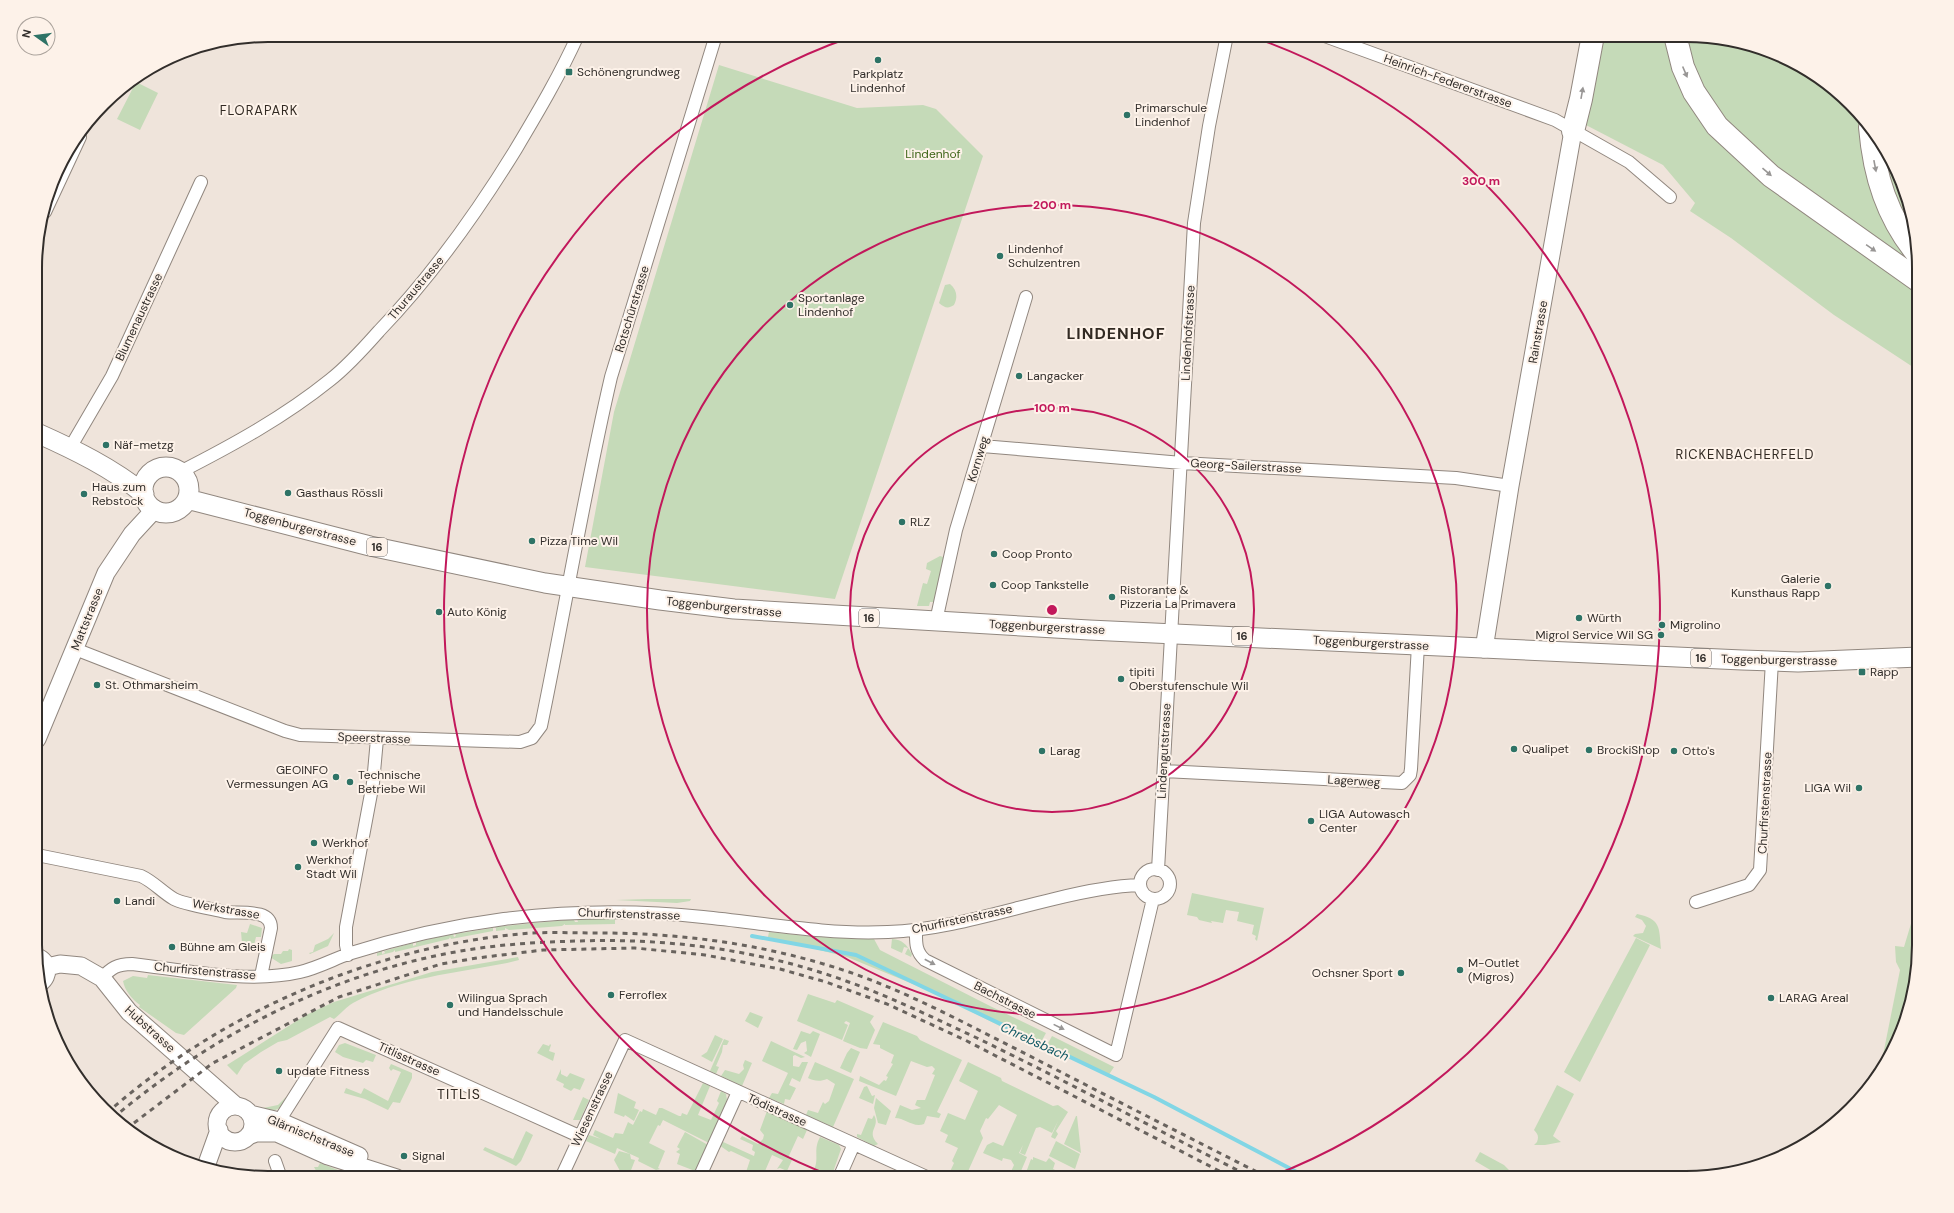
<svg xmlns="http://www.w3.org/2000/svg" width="1954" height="1213" font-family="'DM Sans',sans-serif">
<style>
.green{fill:#c5dab8}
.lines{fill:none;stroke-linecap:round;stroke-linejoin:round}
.stream{stroke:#81d6e5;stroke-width:4}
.street-casing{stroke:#91877f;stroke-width:14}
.secondary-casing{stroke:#91877f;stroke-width:19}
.primary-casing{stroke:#91877f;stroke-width:21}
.highway-casing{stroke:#91877f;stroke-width:24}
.street{stroke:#fff;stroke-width:12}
.secondary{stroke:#fff;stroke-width:17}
.primary{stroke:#fff;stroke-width:19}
.highway{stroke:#fff;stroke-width:22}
.rail{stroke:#69635e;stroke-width:3;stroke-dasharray:5 5;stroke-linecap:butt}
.oneway{fill:#989695}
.ring{fill:none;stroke:#c2185b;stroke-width:2}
.poi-dot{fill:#2e7366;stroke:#fdf2e9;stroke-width:1.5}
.labels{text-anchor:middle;stroke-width:4;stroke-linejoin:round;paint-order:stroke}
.shield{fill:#fdf2e9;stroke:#6f6964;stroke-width:1}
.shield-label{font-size:11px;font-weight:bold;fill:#322e2b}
.poi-label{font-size:12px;fill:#322e2b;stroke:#fdf2e9;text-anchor:start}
.street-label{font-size:12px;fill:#322e2b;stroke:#fdf2e9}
.park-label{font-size:12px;fill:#3d6417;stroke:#fdf2e9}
.neighbourhood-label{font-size:13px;letter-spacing:1px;fill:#322a23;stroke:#fdf2e9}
.water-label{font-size:13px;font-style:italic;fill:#105964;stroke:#fdf2e9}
.quarter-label{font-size:14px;letter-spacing:1px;fill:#322a23;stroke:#fdf2e9}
.district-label{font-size:16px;font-weight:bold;letter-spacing:1px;fill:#322a23;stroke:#fdf2e9}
.rim{fill:none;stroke:#322e2b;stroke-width:2}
.centre{fill:#c2185b;stroke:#fdf2e9;stroke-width:2}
.ring-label{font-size:12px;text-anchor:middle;font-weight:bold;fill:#c2185b;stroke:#fdf2e9;stroke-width:4;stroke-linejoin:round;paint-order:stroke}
</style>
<rect width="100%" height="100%" fill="#efe4db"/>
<path class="green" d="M1600 35H1666L1707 127 1736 159 1758 177 1919 291V371L1834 315 1731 238 1690 211 1695 203 1663 165 1584 124Z
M1679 35 1747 43 1815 74 1861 114 1866 151 1919 267V275L1837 219 1713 113Z
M719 65 857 108 923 105 936 109 983 156 835 599 585 567 614 412Z
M136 82 158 93 140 130 117 119Z
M1883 149 1911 207 1917 244 1887 188Z
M950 284C957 290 958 297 954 305 948 309 945 308 939 303L945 285Z
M940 556 946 558 936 602H930L929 606H917L923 583 927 584 931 571 926 569 927 563Z
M1192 893 1264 908 1257 941 1255 939 1256 936 1252 934 1254 925 1237 921 1239 912 1226 910 1223 923 1211 921 1212 923 1199 920 1197 917 1187 915Z
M1919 897V960L1907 1020 1879 1075 1900 970 1896 962 1895 946 1904 947Z
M647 899H691L690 901 677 903 616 900Z
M1637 914C1661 919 1659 927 1661 949L1633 936 1635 934 1643 933 1646 926 1642 920 1635 917Z
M577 919H615V924L565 925V924L562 926 509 930 505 928V930L496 931V928L494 927 566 920H574L575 922H578Z
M250 924 262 928 261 937H256L254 945 242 943 241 932 247 933Z
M493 928V931L451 939 450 937 449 939 395 952V950L393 952 377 956V953L382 951V954L385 953 384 951 413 943V946L416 945V942L453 934 454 937 456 936 455 934Z
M769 932 817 937 874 939 880 950 990 1006 1046 1033 1039 1046 935 993 847 957 768 937Z
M334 933 328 946 310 954 309 953 313 952 315 945 328 939Z
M1636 938 1650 945 1580 1082 1564 1072Z
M892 939C903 940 906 944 912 954L911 957 905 954 908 948 904 947 902 953 891 948Z
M289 949 292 950V961L281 964 270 957 274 954H281L283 951H288Z
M518 957 519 960 507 963C456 973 399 978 353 1003 346 1007 341 1014 334 1019L330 1017 287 1040 278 1042 261 1052 244 1064 237 1075 227 1065 306 1015 334 1002 432 972Z
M148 975 237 985 236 988 184 1035 176 1033 139 1007 140 1005C132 999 125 991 123 981L133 976 147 978Z
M808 994 835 1003 837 1000 874 1016 870 1022 875 1030 867 1049 860 1048 843 1041 850 1023 846 1021 844 1023 848 1025 842 1040 797 1021Z
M750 1012 763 1017 758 1028 745 1021Z
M883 1022 917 1036 920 1040 962 1060 937 1112 941 1114 939 1118 927 1116 924 1124C913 1128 905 1118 895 1118L900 1105 912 1110 921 1108 915 1105 917 1100H925L935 1075 932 1074 935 1069 932 1066 927 1067 911 1061 896 1096 859 1081 860 1076 879 1085 884 1080 886 1081 888 1077 886 1076 893 1064 891 1063 894 1055 880 1048V1045L873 1044Z
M801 1031 810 1034 813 1031 820 1034 811 1057 804 1053 807 1051 806 1041 801 1043 797 1050 793 1049Z
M715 1035 723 1039 712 1062 701 1056 707 1052Z
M1052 1036 1114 1067 1108 1076 1047 1045Z
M724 1039 729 1041 727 1045H723L722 1052 716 1066 719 1067 716 1074 710 1071Z
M771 1041 805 1057 801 1058 795 1055 793 1056V1066L799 1067 802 1062H808L800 1082 792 1078 789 1085 796 1088 790 1100 785 1099 784 1104 769 1098 772 1093 778 1094 788 1073 762 1061Z
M345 1043 376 1055 373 1062 366 1060 363 1063 343 1057 335 1052 339 1045Z
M543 1044 549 1046 550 1044 551 1045 549 1051 555 1053 553 1061 537 1053Z
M851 1048 860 1052 851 1073 840 1068 847 1053Z
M745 1060 752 1063 742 1086 721 1076 725 1070 739 1074 744 1069 743 1065Z
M815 1062 854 1079 833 1127 806 1115 808 1110 818 1113 823 1102 825 1104 829 1101 835 1084 827 1079C820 1082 814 1081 808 1078Z
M968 1062 1001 1078 1002 1081 1053 1106 1058 1105 1068 1112 1056 1131 1058 1134 1055 1139 1051 1137 1058 1121 1052 1133 1040 1127 1036 1128 1025 1155 1020 1153 1023 1145 1019 1153 1027 1157 1018 1178H1008L1014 1165 1011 1160 1003 1158 1002 1161 983 1153 987 1145 993 1142 1003 1146 1017 1115 999 1105 988 1119 986 1118 980 1131 983 1138 965 1178H947L954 1163 952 1161 958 1148 945 1142 948 1135 940 1131 948 1113 965 1120 978 1091 959 1081Z
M391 1064 412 1073V1078L400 1103 393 1102 388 1110 365 1099 344 1093 346 1088 361 1094 364 1088 388 1101 401 1072 393 1069 391 1071 389 1068Z
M561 1069V1074L567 1077 570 1073 585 1079 580 1090 574 1088 571 1091 563 1087 564 1084 556 1080Z
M703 1083 710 1086 698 1115 711 1120 719 1103 717 1101 721 1091 726 1094 727 1100 709 1143 663 1120 660 1126 658 1125 649 1143 665 1151 658 1168 660 1169 656 1170 638 1161 639 1158 617 1148 615 1154 586 1141 589 1135 601 1139 593 1135 595 1130 613 1138 615 1133 623 1134 628 1122 633 1125 640 1111 642 1112 643 1109 656 1115 659 1108H662L679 1116H681L682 1113 687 1115Z
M1557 1085 1574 1094 1553 1136 1561 1142 1545 1145H1534L1537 1142C1539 1137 1538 1134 1534 1130Z
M867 1086 872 1096 875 1095 873 1104 859 1098 864 1087Z
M618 1093 636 1102 634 1108 639 1110 634 1121 625 1115 624 1117 614 1113Z
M286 1097C286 1108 273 1113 262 1111L263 1108 278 1105Z
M583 1097 589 1100 580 1120H573Z
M876 1098 891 1111 886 1125 878 1123 874 1108Z
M767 1111 807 1130 803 1139 798 1136 788 1158 792 1160 787 1171 780 1168 777 1169 783 1160 772 1155 762 1178H744L750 1160 731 1151 729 1152 719 1145 721 1141 754 1156 755 1152 752 1150 753 1145 740 1139 742 1136 758 1144 763 1139 764 1135 760 1130Z
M874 1115C881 1127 865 1131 878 1144L874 1146 857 1137V1134L861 1135 868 1118 872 1119Z
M1076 1116H1077L1081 1153 1064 1144Z
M526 1131 533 1135 521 1161 516 1166 483 1150 485 1147 513 1159Z
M685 1132 708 1145 695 1171 677 1164 680 1154 676 1152 680 1149 677 1147Z
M820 1137 839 1145 841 1149 831 1178 825 1172 823 1177 825 1178H800V1171L812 1173C821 1159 812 1152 820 1137Z
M1056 1141 1080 1154 1075 1169 1049 1156Z
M619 1151 630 1154 631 1159 635 1160 628 1178H619L620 1171 614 1160Z
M1480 1152 1504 1165 1517 1178H1504L1475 1161Z
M1033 1157 1046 1162 1049 1158 1055 1163 1053 1169 1068 1176V1178H1024L1031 1159 1033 1160Z
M320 1163 338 1170 337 1178H320L314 1167H318Z"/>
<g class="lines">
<path class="stream" d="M752 936 856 955 1154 1097 1308 1178"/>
<defs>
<path id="street" d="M1322 35 1555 120 1629 162 1670 197
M45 212 80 137
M982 446 1182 463 1456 478 1510 486
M70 448 112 376 201 182
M180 472C233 445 284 417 330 380 348 366 364 348 379 331 432 276 476 214 516 149 538 112 560 75 578 35
M936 621 956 530 1026 297
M75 649 285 731 300 735 520 742 532 738 541 726C565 610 584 493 611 377L716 35
M1164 771 1402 783 1410 775 1411 769 1418 645
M37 855 141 876C154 882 162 892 174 899 183 904 213 909 225 912 239 914 271 908 271 928L261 976
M1140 884a15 15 0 1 1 30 0a15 15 0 1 1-30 0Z
M1158 870 1194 223 1209 126 1227 35
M1696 902 1749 885 1760 870 1772 661
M916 930C916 942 915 951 925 960L1116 1055 1153 899
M348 955 346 945V927L373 783 377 739
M102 978C111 968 117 964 132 964 184 970 248 984 300 972 317 968 332 960 348 954 398 938 451 926 504 919 570 911 636 910 703 917 764 923 827 935 888 932 944 930 999 912 1054 899 1082 892 1110 886 1140 885
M279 1121 338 1028 579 1136
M275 1161 281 1178
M561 1178 625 1040 929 1178
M699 1178 738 1092
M839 1178 854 1144"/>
<path id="secondary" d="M1484 649 1510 486 1573 131
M37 739 106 573 132 534 155 509
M37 957C49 961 50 976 40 983
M47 967 60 964 81 966 102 978 129 1012 236 1106
M217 1124a18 18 0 1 1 36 0a18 18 0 1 1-36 0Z
M250 1114 279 1121 359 1156
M248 1136 256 1133H277L328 1156 397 1178
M205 1169 219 1130"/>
<path id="primary" d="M37 433C75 450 112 468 144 494
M143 490a23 23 0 1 1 46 0a23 23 0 1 1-46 0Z
M187 499 370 546 545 583 660 600 734 609 1089 630 1742 660 1798 662 1919 657"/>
<path id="highway" d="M1675 35 1683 67 1694 92 1717 126 1771 176 1919 281
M1870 127C1874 175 1887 218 1919 256
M1573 131 1581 99 1593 35"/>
</defs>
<use href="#street" class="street-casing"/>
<use href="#secondary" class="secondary-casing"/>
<use href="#primary" class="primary-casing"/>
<use href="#highway" class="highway-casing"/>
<use href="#street" class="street"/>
<use href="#secondary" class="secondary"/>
<use href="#primary" class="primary"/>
<use href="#highway" class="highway"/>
<path class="rail" d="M107 1113C222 1011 377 945 531 933 553 932 577 933 600 933 684 933 769 945 849 972 910 993 968 1025 1026 1054 1107 1096 1188 1137 1269 1178
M113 1118C214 1033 336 971 467 950 504 944 541 942 578 941 669 938 761 950 846 981 891 997 934 1018 977 1038 1070 1083 1161 1132 1253 1178
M126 1129 213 1063 339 997 441 964 477 958 543 950 635 948 705 955 780 969 826 982 887 1004 965 1040 1233 1178"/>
</g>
<defs><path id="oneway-solid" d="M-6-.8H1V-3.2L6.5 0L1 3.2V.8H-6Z"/></defs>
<g class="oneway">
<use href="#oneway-solid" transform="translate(1685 72) rotate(67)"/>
<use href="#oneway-solid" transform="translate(1582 93) rotate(-80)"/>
<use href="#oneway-solid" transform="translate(1875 166) rotate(79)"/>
<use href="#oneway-solid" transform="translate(1767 172) rotate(41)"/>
<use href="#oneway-solid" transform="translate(1871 248) rotate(35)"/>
<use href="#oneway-solid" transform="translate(930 962) rotate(28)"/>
<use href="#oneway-solid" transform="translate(1059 1027) rotate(26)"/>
</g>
<g class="ring">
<circle cx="1052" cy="610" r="202"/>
<circle cx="1052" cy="610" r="405"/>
<path d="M834 1177A607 607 0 0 1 854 36M1250 36A607 607 0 0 1 1270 1177"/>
</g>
<g class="poi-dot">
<circle cx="878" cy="60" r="4"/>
<rect x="565" y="68" width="8" height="8" rx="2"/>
<circle cx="1127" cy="115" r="4"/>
<circle cx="1000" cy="256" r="4"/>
<circle cx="790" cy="305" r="4"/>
<circle cx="1019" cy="376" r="4"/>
<circle cx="106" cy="445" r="4"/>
<circle cx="288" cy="493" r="4"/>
<circle cx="84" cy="494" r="4"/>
<circle cx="902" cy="522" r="4"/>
<circle cx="532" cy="541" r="4"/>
<circle cx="994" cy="554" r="4"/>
<circle cx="993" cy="585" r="4"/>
<circle cx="1828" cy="586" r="4"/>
<circle cx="1112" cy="597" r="4"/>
<circle cx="439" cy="612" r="4"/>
<circle cx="1579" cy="618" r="4"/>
<circle cx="1662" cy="625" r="4"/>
<circle cx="1661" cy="635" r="4"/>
<rect x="1858" y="668" width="8" height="8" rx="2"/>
<circle cx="1121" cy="679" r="4"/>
<circle cx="97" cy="685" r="4"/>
<circle cx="1514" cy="749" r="4"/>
<circle cx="1589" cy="750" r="4"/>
<circle cx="1042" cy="751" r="4"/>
<circle cx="1674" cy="751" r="4"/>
<circle cx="336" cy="777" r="4"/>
<circle cx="350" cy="782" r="4"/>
<circle cx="1859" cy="788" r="4"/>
<circle cx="1311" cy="821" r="4"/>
<circle cx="314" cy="843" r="4"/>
<circle cx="298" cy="867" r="4"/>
<circle cx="117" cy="901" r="4"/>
<circle cx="172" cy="947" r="4"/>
<circle cx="1460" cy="970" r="4"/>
<circle cx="1401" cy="973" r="4"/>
<circle cx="611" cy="995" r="4"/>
<circle cx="1771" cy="998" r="4"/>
<circle cx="450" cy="1005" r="4"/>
<circle cx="279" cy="1071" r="4"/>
<circle cx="404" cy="1156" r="4"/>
</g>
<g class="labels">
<g class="shield">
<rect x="367" y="538" width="20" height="18" rx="3"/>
<rect x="859" y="609" width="20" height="18" rx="3"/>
<rect x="1232" y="627" width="20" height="18" rx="3"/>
<rect x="1691" y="649" width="20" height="18" rx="3"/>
</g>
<g class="shield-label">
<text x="377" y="551">16</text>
<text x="869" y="622">16</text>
<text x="1242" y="640">16</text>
<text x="1701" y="662">16</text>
</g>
<g class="poi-label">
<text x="577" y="76">Schönengrundweg</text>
<text x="878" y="78" text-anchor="middle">Parkplatz<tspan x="878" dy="14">Lindenhof</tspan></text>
<text x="1135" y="112">Primarschule<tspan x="1135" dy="14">Lindenhof</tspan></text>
<text x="1008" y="253">Lindenhof<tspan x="1008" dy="14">Schulzentren</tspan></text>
<text x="798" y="302">Sportanlage<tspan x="798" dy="14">Lindenhof</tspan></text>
<text x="1027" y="380">Langacker</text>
<text x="114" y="449">Näf-metzg</text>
<text x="92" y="491">Haus zum<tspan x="92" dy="14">Rebstock</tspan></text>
<text x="296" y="497">Gasthaus Rössli</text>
<text x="910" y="526">RLZ</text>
<text x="540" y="545">Pizza Time Wil</text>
<text x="1002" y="558">Coop Pronto</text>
<text x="1820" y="583" text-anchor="end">Galerie<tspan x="1820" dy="14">Kunsthaus Rapp</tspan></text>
<text x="1001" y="589">Coop Tankstelle</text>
<text x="1120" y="594">Ristorante &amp;<tspan x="1120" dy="14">Pizzeria La Primavera</tspan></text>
<text x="447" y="616">Auto König</text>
<text x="1587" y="622">Würth</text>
<text x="1670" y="629">Migrolino</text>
<text x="1653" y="639" text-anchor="end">Migrol Service Wil SG</text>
<text x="1129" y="676">tipiti<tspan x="1129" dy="14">Oberstufenschule Wil</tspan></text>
<text x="1870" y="676">Rapp</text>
<text x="105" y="689">St. Othmarsheim</text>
<text x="1522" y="753">Qualipet</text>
<text x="1597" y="754">BrockiShop</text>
<text x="1050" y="755">Larag</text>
<text x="1682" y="755">Otto's</text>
<text x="328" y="774" text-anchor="end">GEOINFO<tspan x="328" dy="14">Vermessungen AG</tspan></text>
<text x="358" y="779">Technische<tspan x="358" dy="14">Betriebe Wil</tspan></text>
<text x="1851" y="792" text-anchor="end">LIGA Wil</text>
<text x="1319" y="818">LIGA Autowasch<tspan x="1319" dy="14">Center</tspan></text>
<text x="322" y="847">Werkhof</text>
<text x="306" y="864">Werkhof<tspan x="306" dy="14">Stadt Wil</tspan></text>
<text x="125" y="905">Landi</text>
<text x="180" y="951">Bühne am Gleis</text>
<text x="1468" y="967">M-Outlet<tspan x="1468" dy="14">(Migros)</tspan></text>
<text x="1393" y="977" text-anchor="end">Ochsner Sport</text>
<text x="619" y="999">Ferroflex</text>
<text x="458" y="1002">Wilingua Sprach<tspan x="458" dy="14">und Handelsschule</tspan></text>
<text x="1779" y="1002">LARAG Areal</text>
<text x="287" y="1075">update Fitness</text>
<text x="412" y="1160">Signal</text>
</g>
<g class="street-label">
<text transform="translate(1448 81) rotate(20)" y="4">Heinrich-Federerstrasse</text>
<text transform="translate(416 288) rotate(-50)" y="4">Thuraustrasse</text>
<text transform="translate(632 309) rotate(-73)" y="4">Rotschürstrasse</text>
<text transform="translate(139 317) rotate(-65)" y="4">Blumenaustrasse</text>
<text transform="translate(1538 332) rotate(-80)" y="4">Rainstrasse</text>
<text transform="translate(1188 333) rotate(-87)" y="4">Lindenhofstrasse</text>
<text transform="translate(978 459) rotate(-73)" y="4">Kornweg</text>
<text transform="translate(1246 466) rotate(3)" y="4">Georg-Sailerstrasse</text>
<text transform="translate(300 527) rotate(15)" y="4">Toggenburgerstrasse</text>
<text transform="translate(724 607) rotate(6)" y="4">Toggenburgerstrasse</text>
<text transform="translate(87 619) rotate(-68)" y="4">Mattstrasse</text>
<text transform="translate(1047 627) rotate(3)" y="4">Toggenburgerstrasse</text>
<text transform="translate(1371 643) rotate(3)" y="4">Toggenburgerstrasse</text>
<text transform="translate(1779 660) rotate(1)" y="4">Toggenburgerstrasse</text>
<text transform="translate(374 738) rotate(2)" y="4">Speerstrasse</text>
<text transform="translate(1164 751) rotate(-87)" y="4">Lindengutstrasse</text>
<text transform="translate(1354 781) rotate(3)" y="4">Lagerweg</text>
<text transform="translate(1765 803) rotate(-87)" y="4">Churfirstenstrasse</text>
<text transform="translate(226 909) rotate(10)" y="4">Werkstrasse</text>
<text transform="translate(629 914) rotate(2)" y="4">Churfirstenstrasse</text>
<text transform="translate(962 919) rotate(-12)" y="4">Churfirstenstrasse</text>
<text transform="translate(205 971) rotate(5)" y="4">Churfirstenstrasse</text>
<text transform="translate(1005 1000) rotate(27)" y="4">Bachstrasse</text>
<text transform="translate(150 1029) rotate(42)" y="4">Hubstrasse</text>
<text transform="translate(409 1059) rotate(24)" y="4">Titlisstrasse</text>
<text transform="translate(592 1109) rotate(-65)" y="4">Wiesenstrasse</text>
<text transform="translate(777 1110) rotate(24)" y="4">Tödistrasse</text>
<text transform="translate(311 1136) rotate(22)" y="4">Glärnischstrasse</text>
</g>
<g class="park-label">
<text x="933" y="158">Lindenhof</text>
</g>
<g class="neighbourhood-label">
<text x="259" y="115">FLORAPARK</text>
<text x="1745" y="459">RICKENBACHERFELD</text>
</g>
<g class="water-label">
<text transform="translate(1035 1041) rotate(25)" y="5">Chrebsbach</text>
</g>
<g class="quarter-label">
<text x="459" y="1099">TITLIS</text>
</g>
<g class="district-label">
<text x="1116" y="339">LINDENHOF</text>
</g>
</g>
<path d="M0 0H1954V1213H0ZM268 42H1686A226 226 0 0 1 1912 268V945A226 226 0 0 1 1686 1171H268A226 226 0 0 1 42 945V268A226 226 0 0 1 268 42Z" fill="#fdf2e9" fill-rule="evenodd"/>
<path class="rim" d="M268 42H1686A226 226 0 0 1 1912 268V945A226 226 0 0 1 1686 1171H268A226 226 0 0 1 42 945V268A226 226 0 0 1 268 42Z"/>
<circle cx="1052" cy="610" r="6" class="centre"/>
<g class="ring-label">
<text x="1481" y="185">300 m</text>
<text x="1052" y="209">200 m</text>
<text x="1052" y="412">100 m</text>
</g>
<g transform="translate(36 36) rotate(284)"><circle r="19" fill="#fdf2e9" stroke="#aca49d"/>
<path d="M0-3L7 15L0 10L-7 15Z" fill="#2e7366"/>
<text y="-6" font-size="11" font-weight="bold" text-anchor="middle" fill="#322e2b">N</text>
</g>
</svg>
